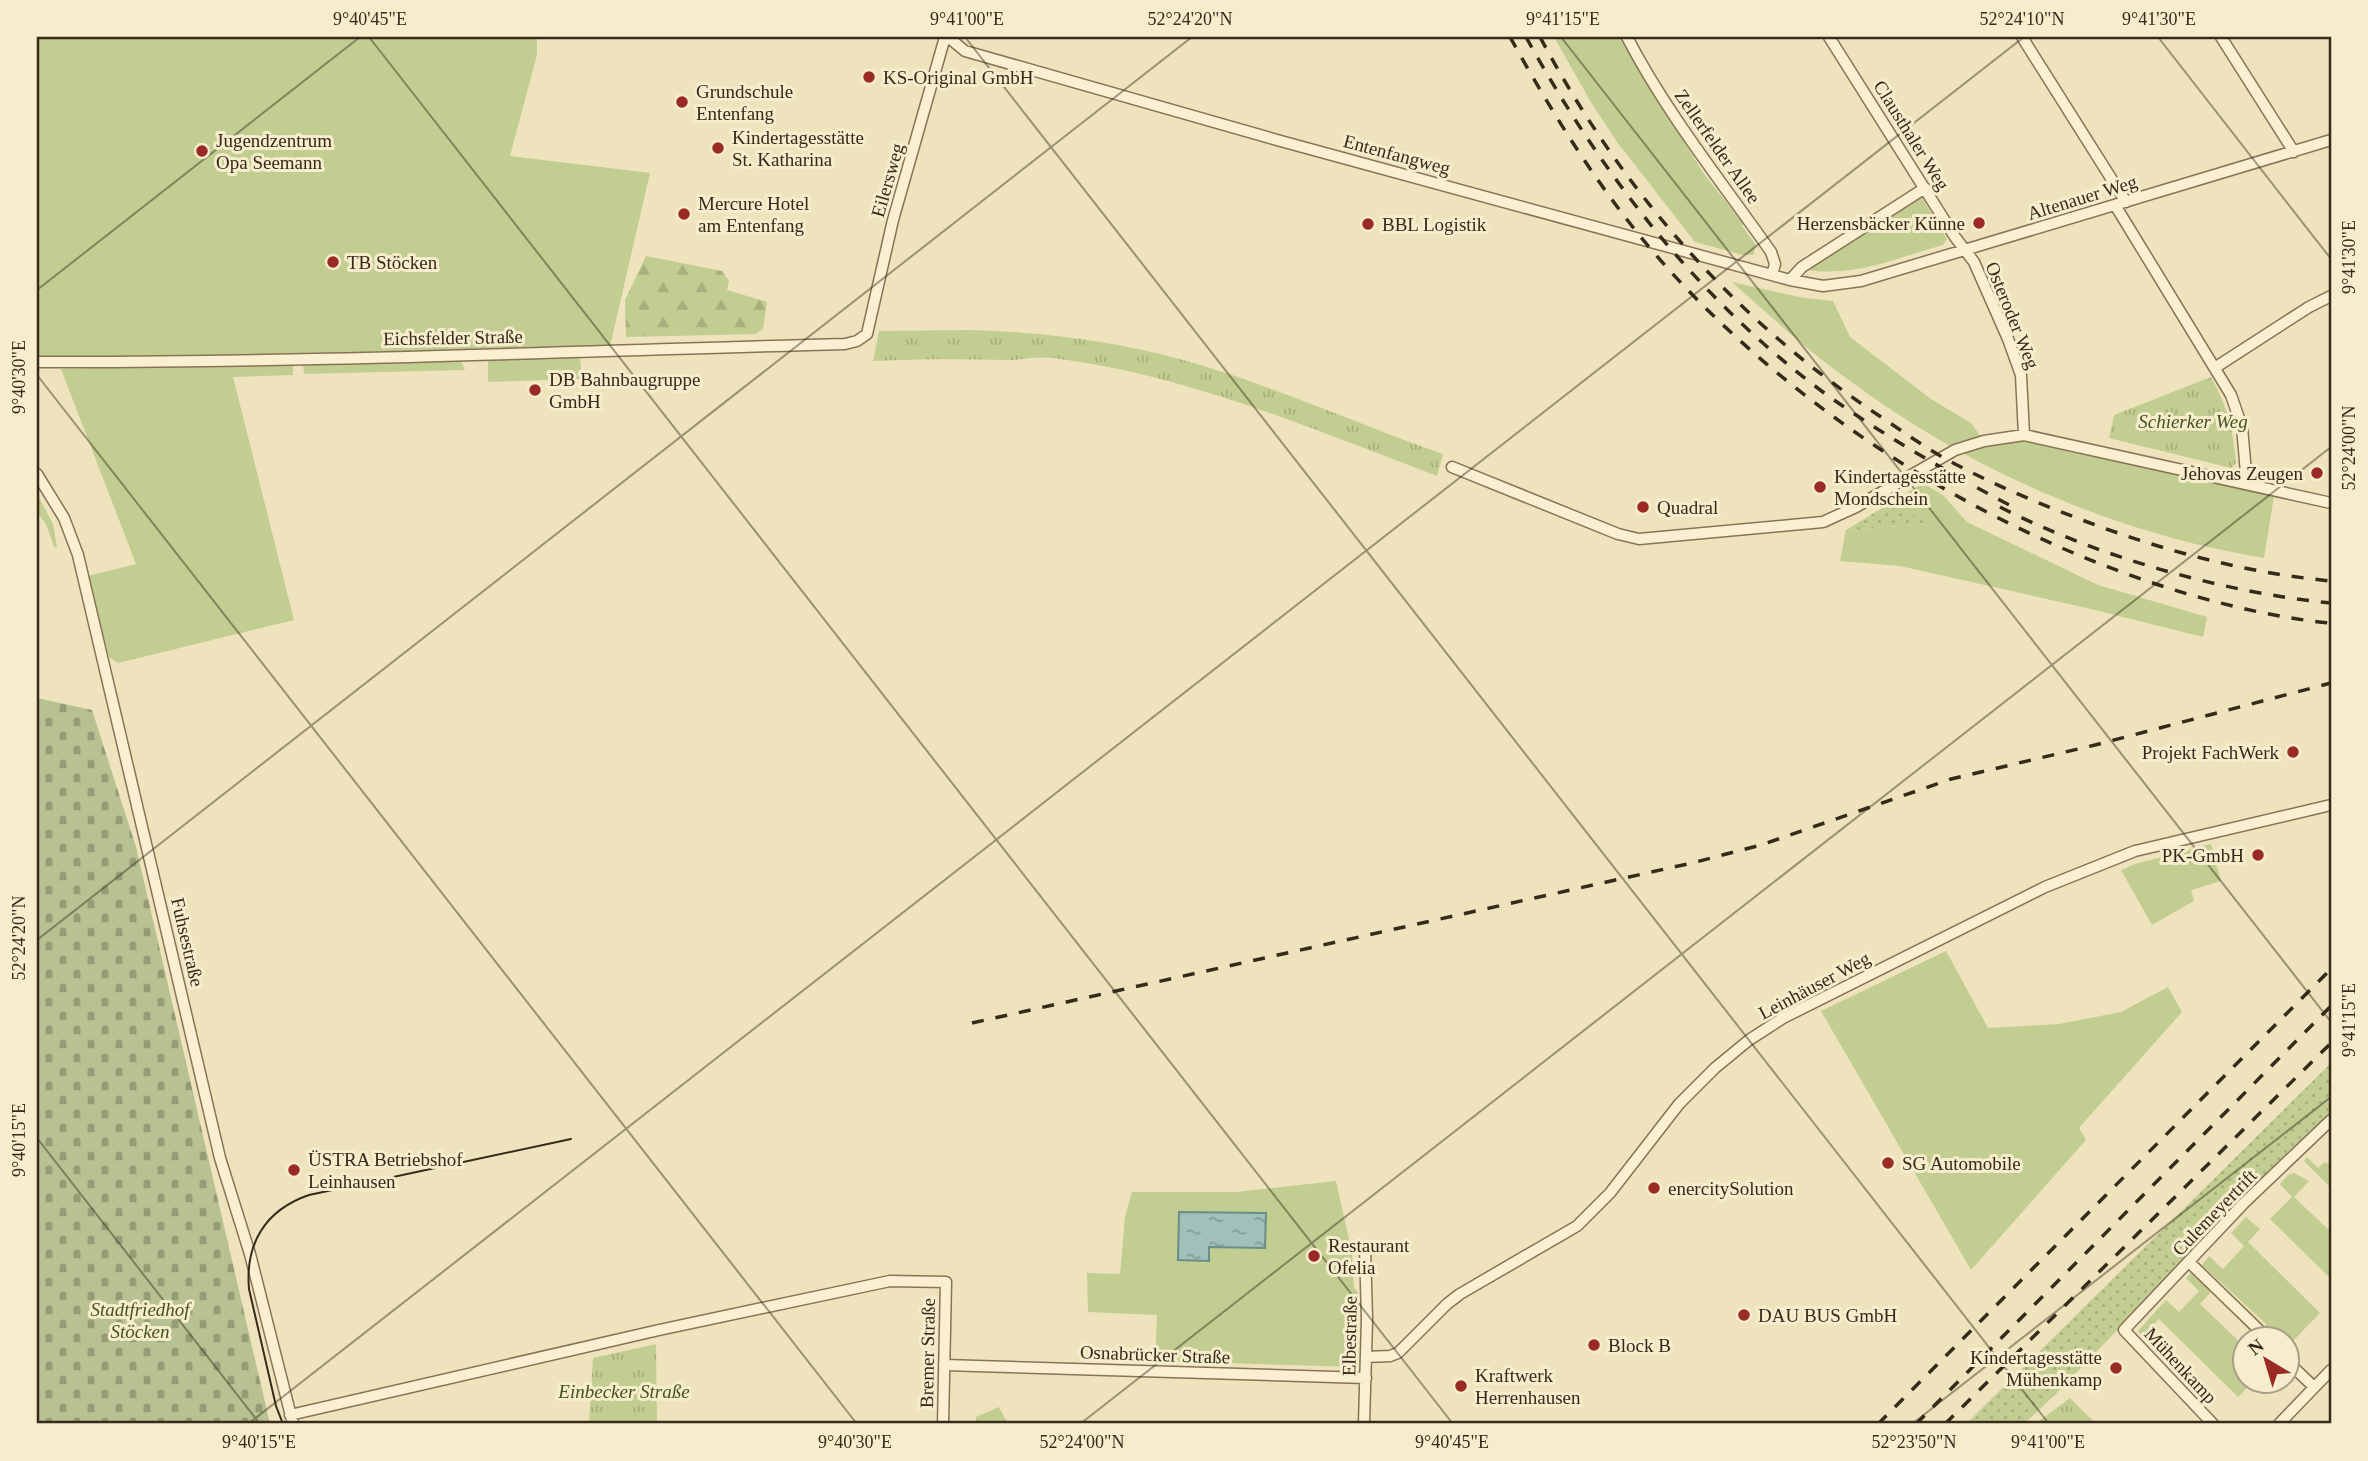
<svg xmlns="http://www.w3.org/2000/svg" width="2368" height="1461" font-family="Georgia,serif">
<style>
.grass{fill:#c2cd91}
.forest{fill:url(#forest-firs)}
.cemetery{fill:url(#cemetery-stones)}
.park{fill:url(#park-tufts)}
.garden{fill:url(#garden-dots)}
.water{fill:url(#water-ripples);stroke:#688e87;stroke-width:2}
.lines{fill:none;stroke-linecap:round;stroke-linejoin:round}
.minor-casing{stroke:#887356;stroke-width:13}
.minor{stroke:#faf0d1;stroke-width:10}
.tram{stroke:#362a1b;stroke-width:2}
.rail{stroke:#362a1b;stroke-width:3.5;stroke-dasharray:12 12;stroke-linecap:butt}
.ticks{fill:none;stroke:#362a1b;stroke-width:2;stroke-opacity:0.45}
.poi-dot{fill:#992a24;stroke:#f6edcd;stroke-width:2.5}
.labels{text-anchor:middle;stroke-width:6;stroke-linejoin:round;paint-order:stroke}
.poi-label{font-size:19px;fill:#362a1b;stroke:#f6edcd;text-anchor:start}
.street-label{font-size:19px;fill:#362a1b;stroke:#f6edcd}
.park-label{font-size:19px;font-style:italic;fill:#445321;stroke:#f6edcd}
.neatline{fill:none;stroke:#362a1b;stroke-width:2.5}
.ticks-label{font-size:18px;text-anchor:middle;fill:#362a1b}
</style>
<defs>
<pattern id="forest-firs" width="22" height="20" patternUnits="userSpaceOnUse" patternTransform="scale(1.75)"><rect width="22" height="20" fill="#c2cd91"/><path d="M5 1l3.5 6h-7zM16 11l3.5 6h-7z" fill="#a7b07c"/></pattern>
<pattern id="cemetery-stones" width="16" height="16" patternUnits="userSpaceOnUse" patternTransform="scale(1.75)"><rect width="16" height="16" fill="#b8c191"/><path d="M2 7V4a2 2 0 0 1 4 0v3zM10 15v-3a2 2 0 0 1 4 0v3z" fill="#969d76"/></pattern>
<pattern id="park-tufts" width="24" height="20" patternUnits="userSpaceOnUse" patternTransform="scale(1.75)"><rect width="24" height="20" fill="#c2cd91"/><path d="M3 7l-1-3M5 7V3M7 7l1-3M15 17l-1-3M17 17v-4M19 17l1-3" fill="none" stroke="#a7b07c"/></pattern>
<pattern id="garden-dots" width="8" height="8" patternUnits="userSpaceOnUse" patternTransform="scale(1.75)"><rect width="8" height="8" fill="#c2cd91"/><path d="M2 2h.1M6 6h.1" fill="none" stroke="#a7b07c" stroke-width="1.8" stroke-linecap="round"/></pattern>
<pattern id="water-ripples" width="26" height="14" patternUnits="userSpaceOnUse" patternTransform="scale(1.75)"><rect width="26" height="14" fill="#a1c0b9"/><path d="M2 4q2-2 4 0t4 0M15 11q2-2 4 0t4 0" fill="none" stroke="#849c96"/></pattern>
</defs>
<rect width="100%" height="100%" fill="#efe3bd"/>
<path class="grass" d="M37 37H537V55L510 156 650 173 609 351 37 362Z
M1554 37H1623L1665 111 1704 174 1743 223 1742 226 1756 245 1753 255H1743L1695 242 1617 142 1592 104Z
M1921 196 1947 239 1943 245C1896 258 1857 277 1808 270V268Z
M1732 282 1804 298 1833 301 1850 337 1931 399 1971 423 1984 441 2024 435 2274 496 2264 558C2113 533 1969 470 1846 378 1806 349 1769 315 1732 282Z
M580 356 582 379 488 382V358Z
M461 361 465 370 304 374 303 363Z
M293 363V375L233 377 294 620 118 663 109 657 88 576 136 564 61 369Z
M1923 483 1944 496 1967 522 2098 585 2207 617 2203 637 2087 608 1900 566 1840 561 1846 530 1929 524 1892 502Z
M37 494 53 524 57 547H54L46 524 37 512Z
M2211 844 2221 881 2191 890 2194 901 2152 925 2121 870 2135 864Z
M1946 951 1988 1028 2059 1024 2121 1012 2168 987 2182 1012 2079 1128 2086 1140 1971 1270 1821 1011Z
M2307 1157 2318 1168 2325 1162 2327 1164 2331 1160V1188L2304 1161Z
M2294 1173 2309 1181 2294 1197 2331 1232V1275L2329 1277 2270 1219 2292 1197 2280 1184 2288 1175Z
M1336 1181 1352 1253 1354 1288 1358 1292 1355 1367 1155 1361 1157 1315 1088 1312 1087 1273 1120 1274 1125 1217 1132 1192H1236Z
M2246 1217 2260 1229 2248 1242 2320 1313 2288 1346V1338H2254L2266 1324 2202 1265 2209 1256 2223 1269 2244 1246 2231 1233Z
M2193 1271 2210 1287 2208 1289 2211 1292 2200 1304 2245 1347 2246 1380 2254 1381 2238 1397 2159 1319 2146 1332 2143 1338 2138 1331 2166 1300 2179 1312 2199 1291 2186 1278Z"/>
<path class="forest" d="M646 256 722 271 729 281 727 290 767 302 763 329 756 334 626 337 625 300Z"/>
<path class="cemetery" d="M37 698 92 710 136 847 270 1424H37Z"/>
<path class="park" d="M970 330C1043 332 1116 341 1187 361 1274 386 1358 424 1443 454L1437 476C1312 429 1188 375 1053 358 1037 356 1022 360 1006 360 962 359 918 359 873 361L879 331Z
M2211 377C2229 411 2232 425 2236 463L2231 468 2109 438 2114 415Z
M656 1344 657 1424H589L593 1358Z
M2070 1398 2096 1424H2035Z
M999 1407 1008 1424H976V1417Z"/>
<path class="garden" d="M1892 502 1930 524 1846 530Z
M2331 1063V1120L2186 1258 2059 1391 2024 1424H1966Z"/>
<path class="water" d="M1179 1212 1266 1213 1265 1248 1209 1247V1261L1178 1260Z"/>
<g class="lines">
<defs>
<path id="minor" d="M948 37 965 51 1277 140 1790 280 1823 286 1861 281 2331 140
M1627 37C1667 114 1721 181 1771 252L1775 264 1772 275
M1829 37 1955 237 1974 262 2008 339 2021 375 2024 435
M2022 37 2126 202
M2221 37 2294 152
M2115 205 2231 395 2242 427 2247 484
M1790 280 1802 267 1925 188
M37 362C306 363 576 351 845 344L857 341 867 334 893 220 945 37
M2216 367 2309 307 2331 296
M1452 467 1618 534 1639 539 1823 522 1856 507 1955 450 1984 441 2024 435 2331 503
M37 474 64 518 78 555 220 1158 250 1254 293 1424
M2189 1262 2258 1329 2265 1338
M1366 1357 1390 1356 1398 1353 1447 1304 1460 1294 1577 1226 1610 1193 1679 1104 1715 1068 1749 1040 1783 1018 2045 887 2135 851 2331 805
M944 1365 1366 1378
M2291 1365 2314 1387
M290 1415 659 1330 890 1281 946 1282 943 1424
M1364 1424 1367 1319 1365 1248
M2213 1424 2124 1330 2244 1203 2331 1120
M2279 1424 2331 1370"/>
</defs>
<use href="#minor" class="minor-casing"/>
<use href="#minor" class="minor"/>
<path class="tram" d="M283 1424 276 1406 249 1289C245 1244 265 1210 309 1195L571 1139"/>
<path class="rail" d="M1510 37C1556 120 1607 202 1671 272 1806 420 1999 539 2191 595 2237 608 2284 619 2331 623
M1526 37C1602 175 1699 301 1827 395 1886 437 1949 473 2013 507
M1540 37C1622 191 1733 318 1878 415 1905 433 1931 452 1959 466 2001 488 2045 506 2090 523 2168 552 2248 573 2331 581
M2000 507C2095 556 2225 593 2331 603
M972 1023 1692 863 1761 845 1951 779 2095 745 2331 683
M1878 1424 2331 969
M1916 1424 2331 1006
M1945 1424 2331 1043"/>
</g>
<path class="ticks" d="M369 37 1453 1424M965 37 2049 1424M1561 37 2331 1022M2158 37 2331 259M37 290 360 37M37 375 857 1424M37 940 1192 37M37 1138 260 1424M248 1424 2024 37M1080 1424 2331 447M1912 1424 2331 1097"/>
<g class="poi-dot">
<circle cx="869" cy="77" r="7"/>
<circle cx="682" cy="102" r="7"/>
<circle cx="718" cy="148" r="7"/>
<circle cx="202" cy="151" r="7"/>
<circle cx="684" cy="214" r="7"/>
<circle cx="1979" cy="223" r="7"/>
<circle cx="1368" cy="224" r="7"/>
<circle cx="333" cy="262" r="7"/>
<circle cx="535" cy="390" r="7"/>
<circle cx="2317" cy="473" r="7"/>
<circle cx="1820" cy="487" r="7"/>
<circle cx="1643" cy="507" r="7"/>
<circle cx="2293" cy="752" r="7"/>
<circle cx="2258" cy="855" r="7"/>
<circle cx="1888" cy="1163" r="7"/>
<circle cx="294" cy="1170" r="7"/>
<circle cx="1654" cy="1188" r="7"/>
<circle cx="1314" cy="1256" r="7"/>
<circle cx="1744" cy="1315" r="7"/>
<circle cx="1594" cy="1345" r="7"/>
<circle cx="2116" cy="1368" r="7"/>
<circle cx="1461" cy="1386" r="7"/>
</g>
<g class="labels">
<g class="poi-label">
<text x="883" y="84">KS-Original GmbH</text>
<text x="696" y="98">Grundschule<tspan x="696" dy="22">Entenfang</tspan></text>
<text x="732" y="144">Kindertagesstätte<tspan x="732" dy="22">St. Katharina</tspan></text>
<text x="216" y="147">Jugendzentrum<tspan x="216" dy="22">Opa Seemann</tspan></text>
<text x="698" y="210">Mercure Hotel<tspan x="698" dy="22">am Entenfang</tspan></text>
<text x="1965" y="230" text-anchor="end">Herzensbäcker Künne</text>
<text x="1382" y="231">BBL Logistik</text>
<text x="347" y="269">TB Stöcken</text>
<text x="549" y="386">DB Bahnbaugruppe<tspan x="549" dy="22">GmbH</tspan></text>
<text x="2303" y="480" text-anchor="end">Jehovas Zeugen</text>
<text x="1834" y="483">Kindertagesstätte<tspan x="1834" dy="22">Mondschein</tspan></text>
<text x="1657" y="514">Quadral</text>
<text x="2279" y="759" text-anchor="end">Projekt FachWerk</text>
<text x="2244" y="862" text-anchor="end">PK-GmbH</text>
<text x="308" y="1166">ÜSTRA Betriebshof<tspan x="308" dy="22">Leinhausen</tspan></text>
<text x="1902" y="1170">SG Automobile</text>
<text x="1668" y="1195">enercitySolution</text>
<text x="1328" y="1252">Restaurant<tspan x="1328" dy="22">Ofelia</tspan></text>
<text x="1758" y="1322">DAU BUS GmbH</text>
<text x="1608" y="1352">Block B</text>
<text x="2102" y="1364" text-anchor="end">Kindertagesstätte<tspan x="2102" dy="22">Mühenkamp</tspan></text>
<text x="1475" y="1382">Kraftwerk<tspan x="1475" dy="22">Herrenhausen</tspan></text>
</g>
<g class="street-label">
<text transform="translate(1912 135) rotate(58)" y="7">Clausthaler Weg</text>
<text transform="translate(1718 146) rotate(55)" y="7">Zellerfelder Allee</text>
<text transform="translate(1397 154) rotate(15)" y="7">Entenfangweg</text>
<text transform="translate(887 180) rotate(-74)" y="7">Eilersweg</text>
<text transform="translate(2082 197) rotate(-17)" y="7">Altenauer Weg</text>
<text transform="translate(2013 315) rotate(68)" y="7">Osteroder Weg</text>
<text transform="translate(453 337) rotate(-1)" y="7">Eichsfelder Straße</text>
<text transform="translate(188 942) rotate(77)" y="7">Fuhsestraße</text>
<text transform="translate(1814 985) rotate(-28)" y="7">Leinhäuser Weg</text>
<text transform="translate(2214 1212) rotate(-46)" y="7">Culemeyertrift</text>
<text transform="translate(1349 1336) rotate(-89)" y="7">Elbestraße</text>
<text transform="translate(927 1353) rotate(-89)" y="7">Bremer Straße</text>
<text transform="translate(1155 1354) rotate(2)" y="7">Osnabrücker Straße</text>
<text transform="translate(2181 1365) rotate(47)" y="7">Mühenkamp</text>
</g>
<g class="park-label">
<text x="2193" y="428">Schierker Weg</text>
<text x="140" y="1316">Stadtfriedhof<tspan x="140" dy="22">Stöcken</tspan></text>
<text x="624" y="1398">Einbecker Straße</text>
</g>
</g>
<rect width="2368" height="1461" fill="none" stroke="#f6edcd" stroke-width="77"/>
<g transform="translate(2266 1360) rotate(322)"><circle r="33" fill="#f6edcd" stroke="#a99f86" stroke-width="2"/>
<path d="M0-5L12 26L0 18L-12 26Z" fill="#992a24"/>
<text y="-10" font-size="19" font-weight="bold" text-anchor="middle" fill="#362a1b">N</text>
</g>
<rect x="38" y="38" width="2292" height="1384" class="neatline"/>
<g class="ticks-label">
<text x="370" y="25">9°40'45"E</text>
<text x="967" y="25">9°41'00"E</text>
<text x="1190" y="25">52°24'20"N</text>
<text x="1563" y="25">9°41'15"E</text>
<text x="2022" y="25">52°24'10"N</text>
<text x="2159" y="25">9°41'30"E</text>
<text transform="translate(2349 257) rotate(-90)" y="6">9°41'30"E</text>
<text transform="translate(19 377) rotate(-90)" y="6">9°40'30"E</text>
<text transform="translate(2349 448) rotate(-90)" y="6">52°24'00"N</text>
<text transform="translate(19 938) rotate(-90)" y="6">52°24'20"N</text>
<text transform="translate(2349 1020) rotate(-90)" y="6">9°41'15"E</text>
<text transform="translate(19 1140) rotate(-90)" y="6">9°40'15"E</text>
<text x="259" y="1448">9°40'15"E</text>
<text x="855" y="1448">9°40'30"E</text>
<text x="1082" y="1448">52°24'00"N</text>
<text x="1452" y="1448">9°40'45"E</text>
<text x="1914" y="1448">52°23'50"N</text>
<text x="2048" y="1448">9°41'00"E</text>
</g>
</svg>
